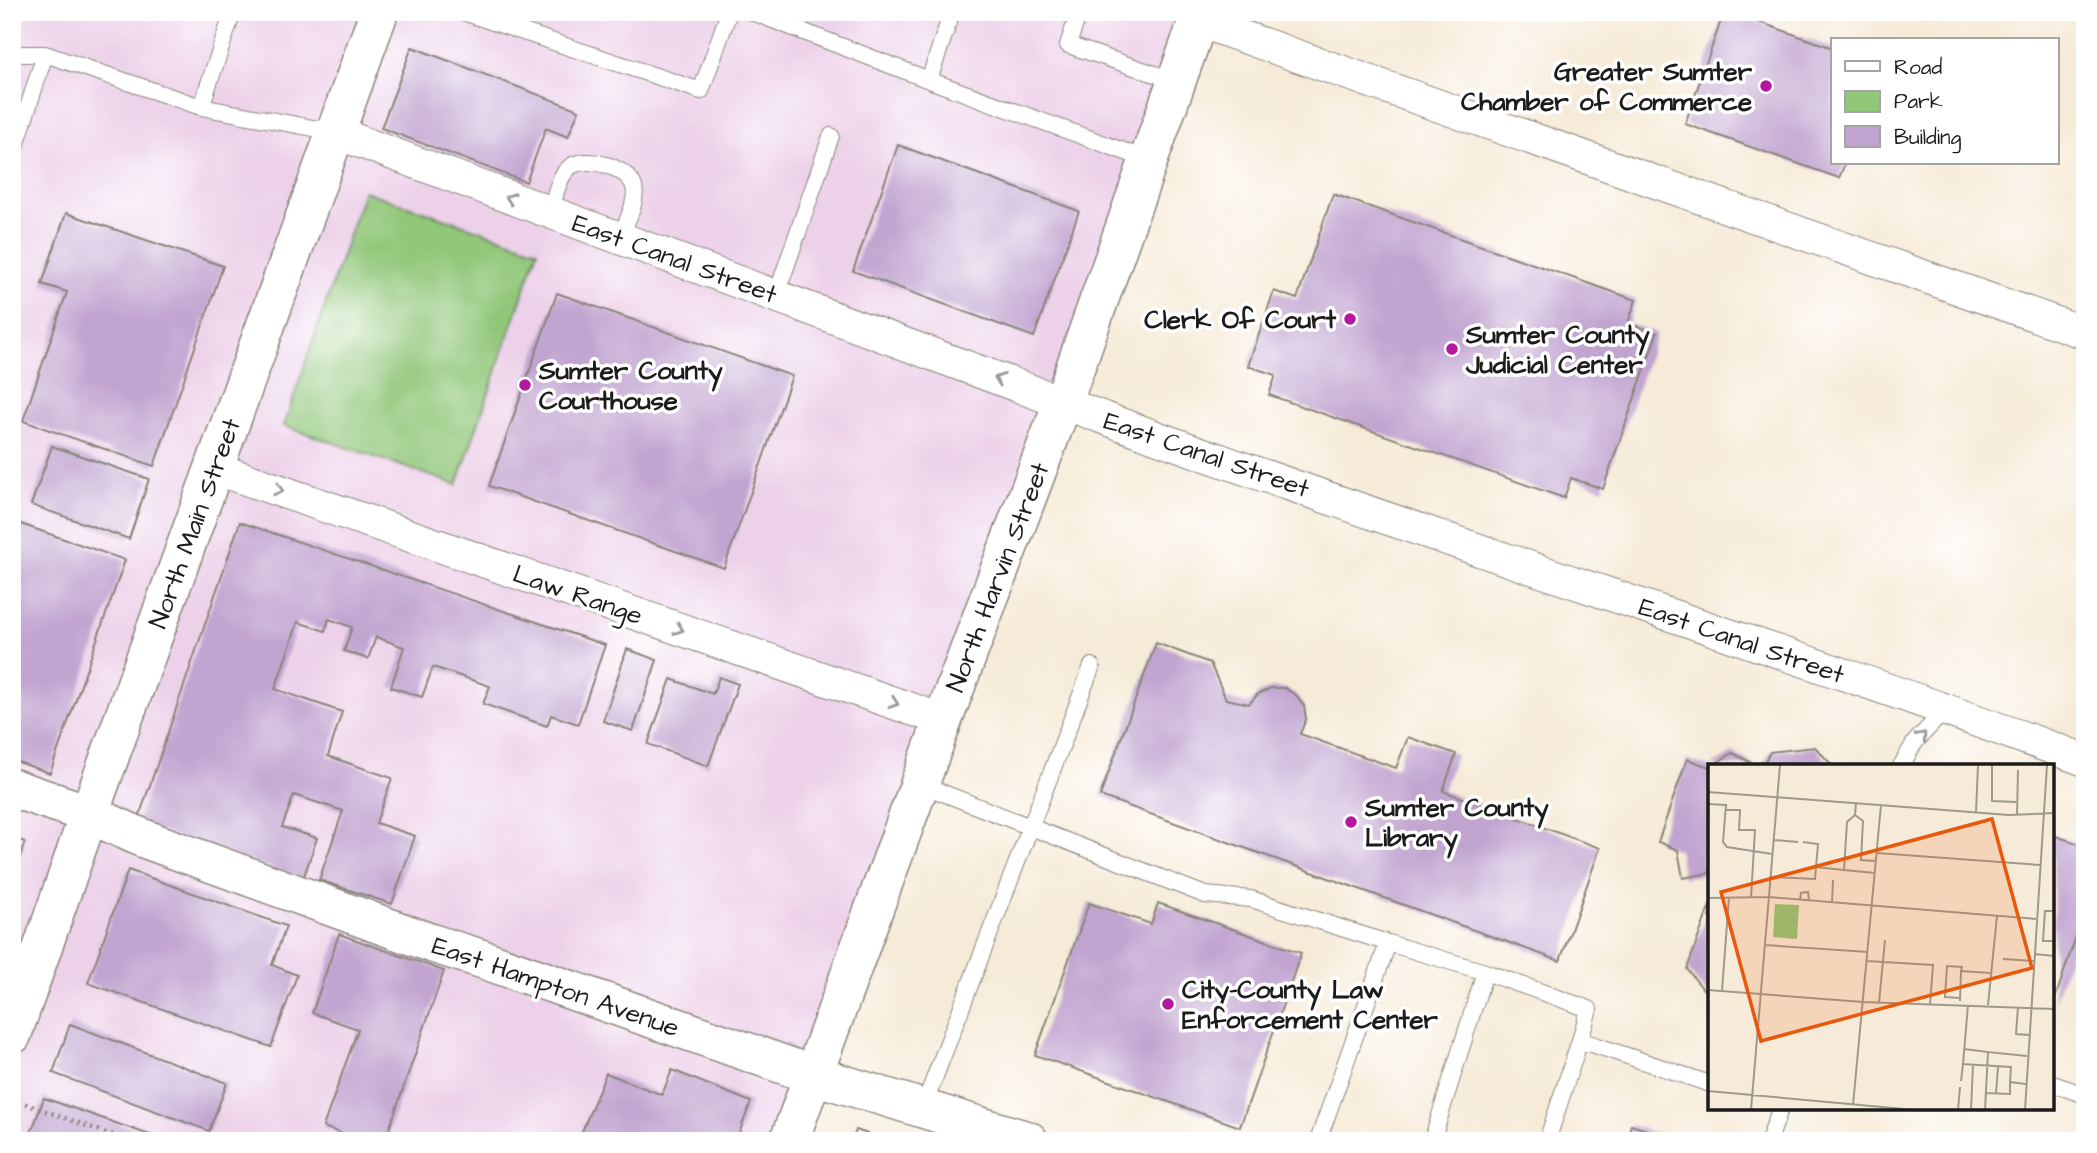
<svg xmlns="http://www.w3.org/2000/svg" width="2097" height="1153" font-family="'Architects Daughter',sans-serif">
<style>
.built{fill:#edd1e9}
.green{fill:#91c779;stroke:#56724a;stroke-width:2}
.building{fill:#c1a4d0}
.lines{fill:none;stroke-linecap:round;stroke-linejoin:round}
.lane-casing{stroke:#89847a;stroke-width:18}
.street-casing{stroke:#89847a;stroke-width:34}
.secondary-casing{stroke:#89847a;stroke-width:41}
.path{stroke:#89847a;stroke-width:4.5;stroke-dasharray:2 5;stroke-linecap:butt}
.lane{stroke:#fff;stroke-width:16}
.street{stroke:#fff;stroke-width:32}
.secondary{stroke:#fff;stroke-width:38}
.oneway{stroke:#999}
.poi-dot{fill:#b5179e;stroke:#fff;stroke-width:2.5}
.labels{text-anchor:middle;stroke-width:7;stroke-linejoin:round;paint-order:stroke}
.poi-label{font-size:26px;font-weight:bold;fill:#1c1c1c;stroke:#fff;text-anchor:start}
.street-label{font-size:26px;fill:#1c1c1c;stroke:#fff}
.inset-road{fill:none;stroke:#9f988d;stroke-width:2}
.view{fill:#e8590c;fill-opacity:0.15;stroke:#e8590c;stroke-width:3.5}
.inset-edge{fill:none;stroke:#1c1c1c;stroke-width:3.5}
</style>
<rect width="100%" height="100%" fill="#fff"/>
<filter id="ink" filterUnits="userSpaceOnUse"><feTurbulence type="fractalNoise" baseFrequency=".0143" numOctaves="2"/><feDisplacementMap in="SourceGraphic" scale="14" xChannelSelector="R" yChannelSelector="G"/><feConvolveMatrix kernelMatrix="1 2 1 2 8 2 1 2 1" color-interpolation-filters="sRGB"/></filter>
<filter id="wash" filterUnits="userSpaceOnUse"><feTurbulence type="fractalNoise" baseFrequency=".00686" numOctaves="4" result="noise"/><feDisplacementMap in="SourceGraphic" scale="28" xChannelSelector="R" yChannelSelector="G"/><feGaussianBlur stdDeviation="1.57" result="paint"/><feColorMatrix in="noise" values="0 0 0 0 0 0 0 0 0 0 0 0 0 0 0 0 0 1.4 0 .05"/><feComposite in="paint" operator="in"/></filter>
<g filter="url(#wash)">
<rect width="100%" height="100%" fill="#f6ebd8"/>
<path class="built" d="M12 12H1188L789 1141H12Z"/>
<path class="green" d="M364 191 538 250 457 485 284 426Z"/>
<g id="blocks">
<path class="building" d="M1724 12H1730L1833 48V163H1845L1839 178 1685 124Z
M412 47 579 110 568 137 546 128 526 182 381 128Z
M898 145 1079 211 1034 337 853 271Z
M1333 194 1636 300 1628 323 1657 333 1603 489 1571 478 1564 498 1269 395 1276 375 1248 366 1274 291 1297 299Z
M66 213 223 266 154 466 23 421 67 292 42 284Z
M557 293 792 376 724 568 489 486Z
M52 446 149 479 129 539 31 505Z
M12 521 125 560 50 773 12 760Z
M240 522 605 645 578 724 551 715 547 726 483 704 490 686 433 667 422 697 391 687 404 647 376 637 368 659 344 651 352 627 329 619 325 631 298 622 275 689 342 712 328 756 392 778 376 823 415 836 392 904 319 880 343 811 294 795 282 827 317 838 303 879 137 823Z
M1156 643 1210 663 1226 699 1249 704 1258 694 1271 688H1285L1297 696 1304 706 1306 719 1300 734 1396 768 1408 737 1456 754 1443 791 1600 848 1560 961 1100 796Z
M627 649 657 660 633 731 603 721Z
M719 677 738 684 708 766 648 744 671 679 713 694Z
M1815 747 1833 766H1762L1770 752Z
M1733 753 1757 766H1710V873L1683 878 1678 850 1658 842 1687 759 1709 767Z
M2053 835 2085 846V909L2054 1002Z
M12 838 25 842 13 876H12Z
M128 870 286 926 272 965 297 975 271 1047 88 983Z
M1089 903 1151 924 1158 903 1301 953 1240 1127 1035 1055Z
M1710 905V998L1687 969Z
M339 934 444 971 385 1141H362L323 1127 358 1029 312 1013Z
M70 1024 227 1083 209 1131 53 1073Z
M672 1070 751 1102 736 1141H578L606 1073 662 1095Z
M44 1098 164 1140V1141H28Z
M1631 1125 1679 1140V1141H1626Z
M856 1130 885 1140V1141H852Z"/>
</g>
</g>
<g filter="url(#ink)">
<use href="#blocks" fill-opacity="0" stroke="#89847a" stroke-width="2"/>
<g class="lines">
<defs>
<path id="lane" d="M463 12 701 91 729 12
M752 12 929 80
M952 12 929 80 1148 160
M1079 12 1068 45 1176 81
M12 54H45L201 107 334 132
M201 107 233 12
M12 158 45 54
M550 213C555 198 558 173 573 165 590 156 629 168 634 187 638 202 625 224 620 238
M776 296 831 136
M1901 766 1915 742 1946 709
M920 784 1205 895 1251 899 1388 943 1318 1141
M1388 943 1485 972
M2053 1084 2085 1095
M923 1108 1092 666
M1432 1141 1485 972 1589 1009 1580 1040
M1547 1141 1580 1040 1710 1084
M1769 1141 1780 1109"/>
<path id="street" d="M1198 21 2085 333
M334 132C600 231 865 331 1131 428 1448 544 1769 644 2085 760
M214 468 943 720"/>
<path id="secondary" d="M12 788 89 814 145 839 434 944 482 959 813 1075 1029 1141
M12 1035 89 814 379 12
M789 1141 943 720 1063 402 1201 12"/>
</defs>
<use href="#lane" class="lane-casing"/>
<use href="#street" class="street-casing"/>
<use href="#secondary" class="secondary-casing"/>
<path class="path" d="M12 1099 129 1141"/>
<use href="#lane" class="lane"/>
<use href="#street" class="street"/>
<use href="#secondary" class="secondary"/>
</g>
<defs><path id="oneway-chevron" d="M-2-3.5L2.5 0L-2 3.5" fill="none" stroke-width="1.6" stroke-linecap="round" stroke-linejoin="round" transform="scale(1.75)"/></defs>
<g class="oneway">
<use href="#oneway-chevron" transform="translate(510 198) rotate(-160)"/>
<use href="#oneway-chevron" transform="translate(999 379) rotate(-160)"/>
<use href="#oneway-chevron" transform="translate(279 490) rotate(19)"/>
<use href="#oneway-chevron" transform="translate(679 629) rotate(19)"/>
<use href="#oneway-chevron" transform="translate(894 703) rotate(19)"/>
<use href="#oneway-chevron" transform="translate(1922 736) rotate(-49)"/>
</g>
</g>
<g class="poi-dot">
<circle cx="1766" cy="86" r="7"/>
<circle cx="1350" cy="319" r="7"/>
<circle cx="1452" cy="349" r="7"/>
<circle cx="525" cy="385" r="7"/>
<circle cx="1351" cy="822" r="7"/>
<circle cx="1168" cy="1004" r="7"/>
</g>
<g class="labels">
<g class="poi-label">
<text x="1752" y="80" text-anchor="end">Greater Sumter<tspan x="1752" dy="30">Chamber of Commerce</tspan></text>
<text x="1336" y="328" text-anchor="end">Clerk Of Court</text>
<text x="1466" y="343">Sumter County<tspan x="1466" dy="30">Judicial Center</tspan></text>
<text x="539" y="379">Sumter County<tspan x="539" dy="30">Courthouse</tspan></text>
<text x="1365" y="816">Sumter County<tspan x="1365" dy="30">Library</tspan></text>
<text x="1182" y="998">City-County Law<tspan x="1182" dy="30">Enforcement Center</tspan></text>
</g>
<g class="street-label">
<text transform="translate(675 258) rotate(20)" y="9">East Canal Street</text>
<text transform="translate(1207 454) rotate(19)" y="9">East Canal Street</text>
<text transform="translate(194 523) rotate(-70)" y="9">North Main Street</text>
<text transform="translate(997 577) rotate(-69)" y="9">North Harvin Street</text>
<text transform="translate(578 594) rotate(19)" y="9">Law Range</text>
<text transform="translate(1742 640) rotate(19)" y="9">East Canal Street</text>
<text transform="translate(556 986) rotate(19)" y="9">East Hampton Avenue</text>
</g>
</g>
<g transform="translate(1708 764)">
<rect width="346" height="346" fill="#f6ebd8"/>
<path d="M67 140 91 141 89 175 65 173Z" fill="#91c779"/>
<path class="inset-road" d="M284 1V37L308 38M0 28 301 51 347 49M148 39 147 51 139 58 136 106 167 109M0 40 18 41 15 78 19 83 64 90M17 46H32L31 66H47L43 134M268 48 270 1M147 51 155 57 153 96 168 97M309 51 310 6M66 76 90 78M95 78 110 80 108 103M169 89 332 101M63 113 107 115 108 103 136 106M0 134 61 133 328 155M92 136 93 129 100 128 101 137M124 139 125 116M347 147H337L335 177H347M57 181 160 188M326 190 347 192M295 195 326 197M159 197 225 201 222 240M0 226 155 238 347 245M14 227 21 133M252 234 237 233 239 202 254 203 253 207M252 237 253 207 282 209M171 239 177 176M280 241 289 152M310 243 308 270 321 271M256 285 280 288M255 300 260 241M253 317 255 300 303 303 302 318 318 320M0 327 207 346M277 329 302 330V318M288 329 290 303M145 341 173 41M43 346 72 1M250 346 252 323M263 346 265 301M276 346H347M277 346 280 288 319 292M317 346 339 1"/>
<path class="view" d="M284 55 324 204 53 277 13 128Z"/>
<rect width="346" height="346" class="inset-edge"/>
</g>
<rect width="2097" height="1153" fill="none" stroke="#fff" stroke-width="42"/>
<rect x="1831" y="38" width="228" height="126" fill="#ffffff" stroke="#a4a4a4" stroke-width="2"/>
<rect x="1845" y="61" width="35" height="10" fill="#ffffff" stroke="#a4a4a4" stroke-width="2"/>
<text x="1894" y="74" font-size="21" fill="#1c1c1c">Road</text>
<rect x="1845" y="91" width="35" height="21" fill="#91c779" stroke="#a4a4a4" stroke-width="2"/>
<text x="1894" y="108" font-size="21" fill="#1c1c1c">Park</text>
<rect x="1845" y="126" width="35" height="21" fill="#c1a4d0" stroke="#a4a4a4" stroke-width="2"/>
<text x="1894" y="144" font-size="21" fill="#1c1c1c">Building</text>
</svg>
